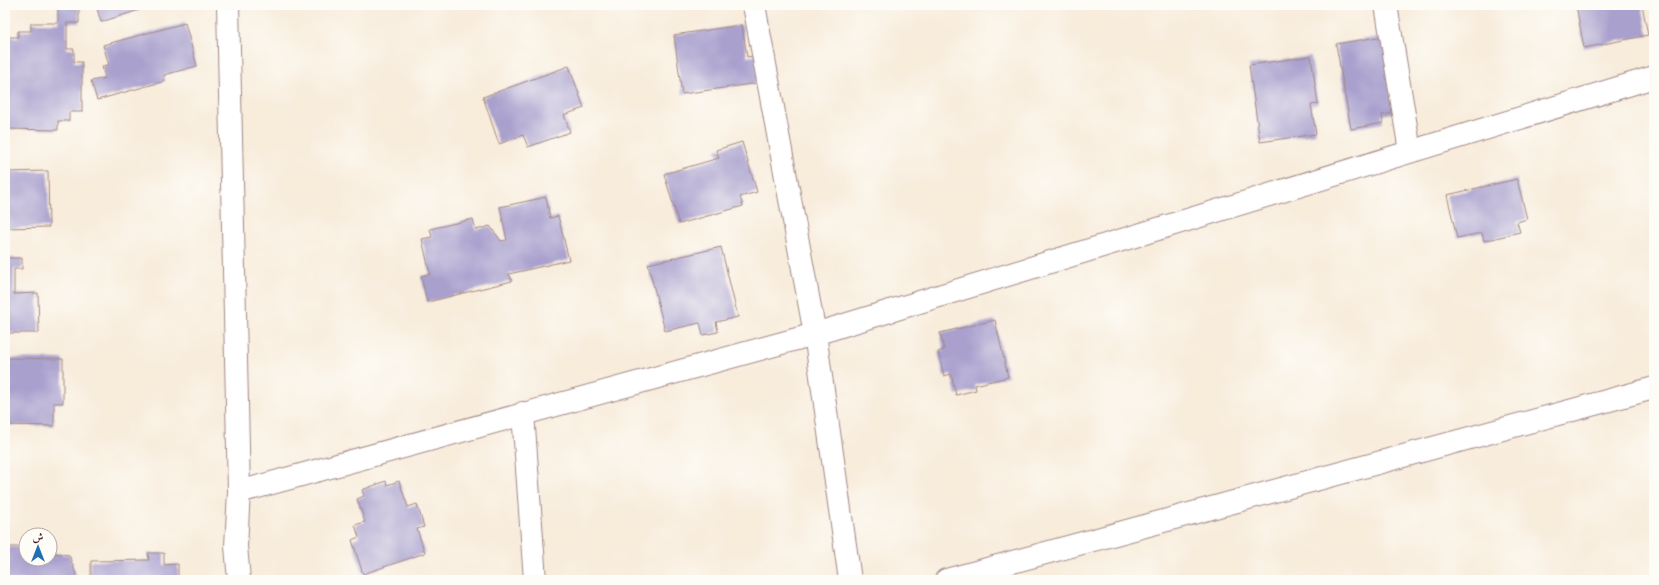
<svg xmlns="http://www.w3.org/2000/svg" width="1659" height="585" font-family="Cardo,Amiri,serif">
<style>
.building{fill:#a9a0ce}
.lines{fill:none;stroke-linecap:round;stroke-linejoin:round}
.minor-casing{stroke:#a18683;stroke-width:24}
.minor{stroke:#fff;stroke-width:22}
</style>
<rect width="100%" height="100%" fill="#fdfcf7"/>
<filter id="ink" filterUnits="userSpaceOnUse"><feTurbulence type="fractalNoise" baseFrequency=".025" numOctaves="2"/><feDisplacementMap in="SourceGraphic" scale="8" xChannelSelector="R" yChannelSelector="G"/><feConvolveMatrix kernelMatrix="1 2 1 2 8 2 1 2 1" color-interpolation-filters="sRGB"/></filter>
<filter id="wash" filterUnits="userSpaceOnUse"><feTurbulence type="fractalNoise" baseFrequency=".012" numOctaves="4" result="noise"/><feDisplacementMap in="SourceGraphic" scale="16" xChannelSelector="R" yChannelSelector="G"/><feGaussianBlur stdDeviation="0.9" result="paint"/><feColorMatrix in="noise" values="0 0 0 0 0 0 0 0 0 0 0 0 0 0 0 0 0 1.4 0 .05"/><feComposite in="paint" operator="in"/></filter>
<g filter="url(#wash)">
<rect width="100%" height="100%" fill="#f8ecdb"/>
<g id="blocks">
<path class="building" d="M58 5H79V23H67V49H74V62H82V112H69V121H58V130L5 129V43H8V37H18V31H31V23H58Z
M96 5H155L101 22Z
M1576 5H1642L1648 35 1584 48Z
M185 23 197 66 164 75 165 81 97 100 91 81 105 78 102 66 109 65 103 45Z
M742 25 747 57 759 55 758 83 682 94 674 35Z
M1390 35 1404 111 1382 115 1383 123 1351 129 1336 44Z
M1311 56 1318 104 1311 105 1316 134 1260 142 1249 65Z
M569 66 584 108 564 115 570 132 528 147 523 135 499 144 483 97Z
M742 142 757 192 740 197 743 206 679 224 664 174 719 158 716 150Z
M48 171 49 227 5 228V172Z
M1517 179 1527 219 1517 222 1520 232 1484 241 1482 233 1457 238 1447 195Z
M546 197 550 218 558 216 569 260 509 274 512 281 427 302 421 276 430 274 422 239 432 237 430 229 473 219 476 230 490 226 501 241 507 240 500 207Z
M721 247 738 317 716 322 718 332 703 335 700 323 665 331 648 264Z
M5 258H22V269H14V294L38 293 39 333H5Z
M995 320 1008 377 975 385 976 390 956 395 951 374 944 376 938 352 944 350 940 333Z
M5 358 63 359V403H54V426L5 425Z
M386 481 387 485 399 481 408 507 417 504 424 527 417 529 425 553 363 574 352 540 359 537 355 525 365 522 357 499 364 496 362 490Z
M54 546 55 553 69 555 78 580H5V547H26V559H50V547Z
M148 553H164V565L178 564V580H91V561L149 560Z"/>
</g>
</g>
<g filter="url(#ink)">
<use href="#blocks" fill-opacity="0" stroke="#a18683" stroke-width="1"/>
<g class="lines">
<defs>
<path id="minor" d="M228 5 239 492 236 546 239 580
M754 5 815 334 850 580
M1386 5 1410 151
M523 413 535 580
M239 492 815 334 1654 77
M946 580 1654 388"/>
</defs>
<use href="#minor" class="minor-casing"/>
<use href="#minor" class="minor"/>
</g>
</g>
<rect width="1659" height="585" fill="none" stroke="#fdfcf7" stroke-width="20"/>
<g transform="translate(38 547)"><circle r="19" fill="#fdfcf7" stroke="#b5a4a5"/>
<path d="M0-3L7 15L0 10L-7 15Z" fill="#1f6fb2"/>
<text y="-6" font-size="11" font-weight="bold" text-anchor="middle" fill="#4a1f2b">ش</text>
</g>
</svg>
